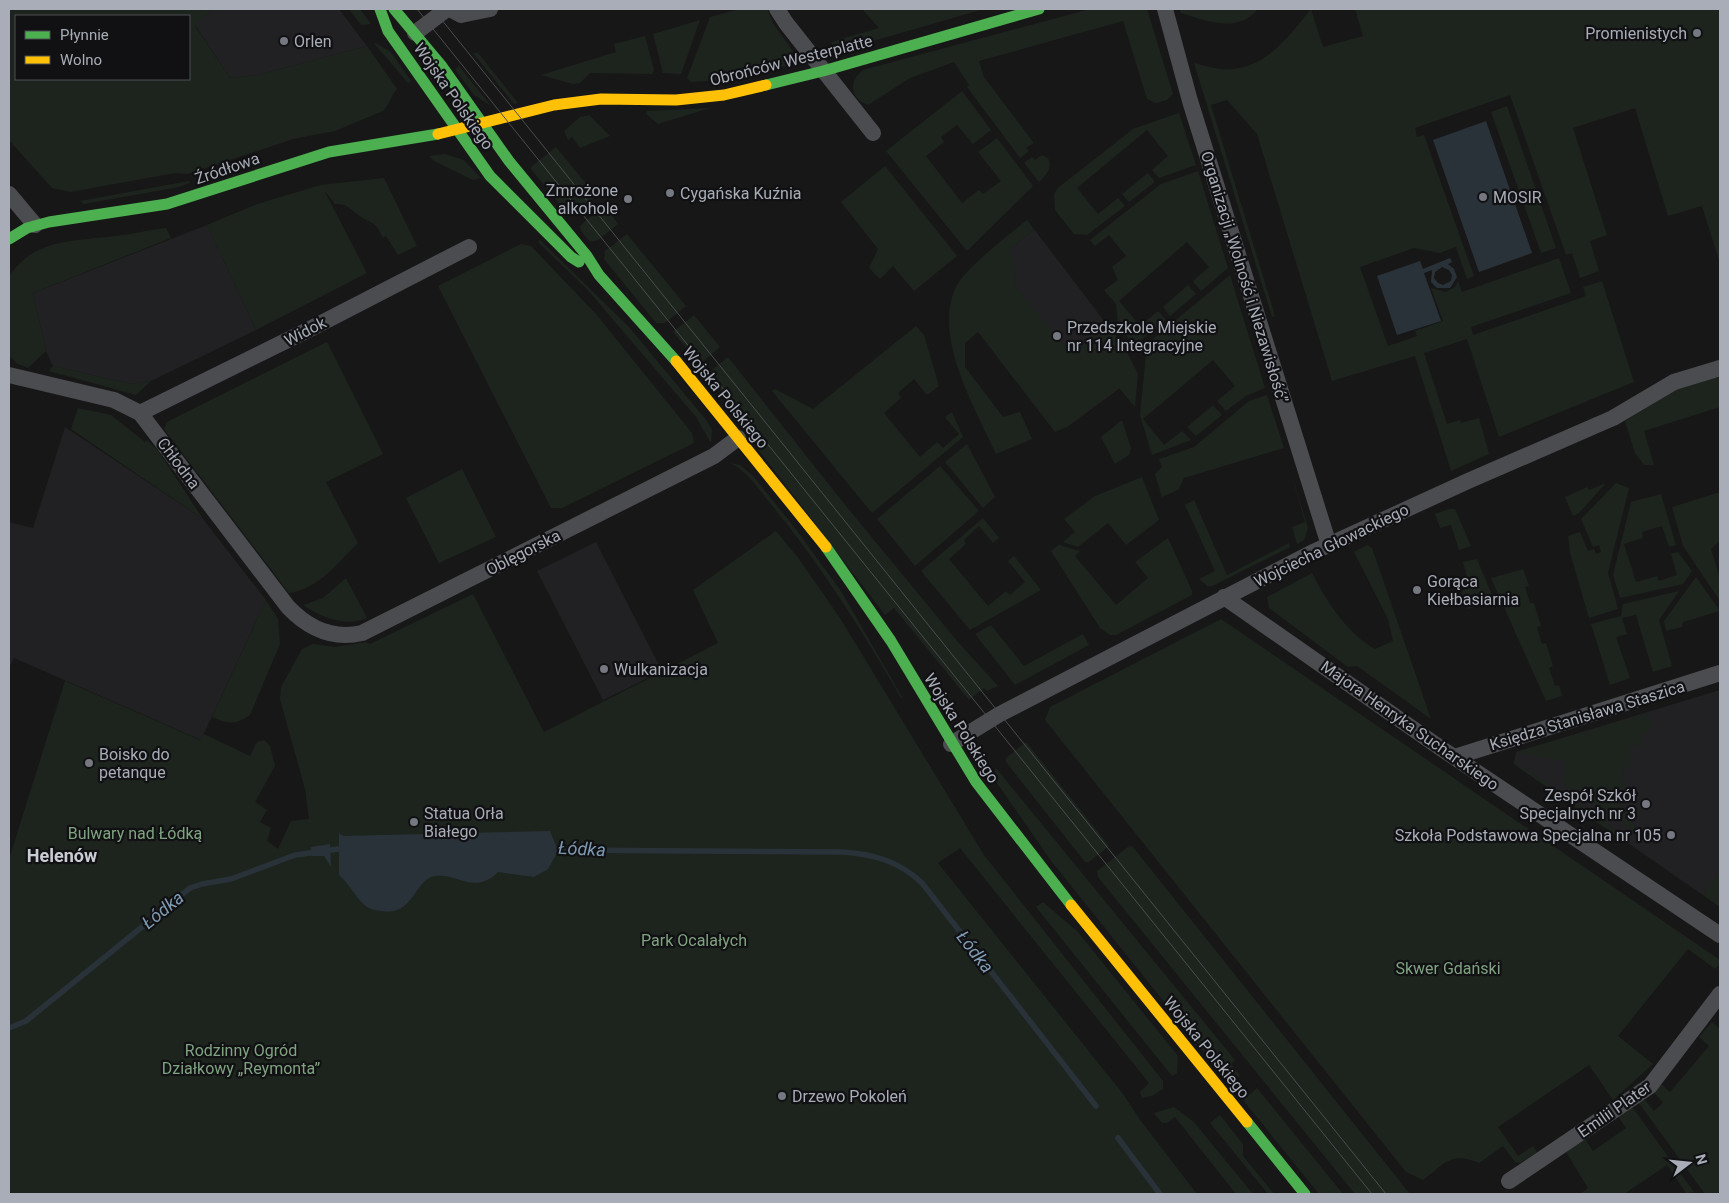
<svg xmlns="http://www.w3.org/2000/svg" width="1729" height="1203" font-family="Roboto,sans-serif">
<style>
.built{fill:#212123}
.green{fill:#1d241e;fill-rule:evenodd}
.water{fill:#2a3239;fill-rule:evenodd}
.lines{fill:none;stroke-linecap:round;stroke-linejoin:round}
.stream{stroke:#2a3239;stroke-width:5.5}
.street{stroke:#4b4c50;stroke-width:16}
.fast{stroke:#4caf50;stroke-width:11}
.slow{stroke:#ffc107;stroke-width:11}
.tram{stroke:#4b4c4f;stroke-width:1}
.poi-dot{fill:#757880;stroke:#111113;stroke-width:2}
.labels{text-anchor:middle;stroke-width:4.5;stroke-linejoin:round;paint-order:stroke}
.poi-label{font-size:16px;fill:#a8adb8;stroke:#111113;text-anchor:start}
.street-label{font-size:16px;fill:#a8adb8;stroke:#111113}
.park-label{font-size:16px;fill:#7fa381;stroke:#111113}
.water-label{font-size:18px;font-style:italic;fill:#7f9bb3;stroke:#111113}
.neighbourhood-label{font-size:18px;font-weight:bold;fill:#c9ccd4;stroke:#111113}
</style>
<rect width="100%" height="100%" fill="#171717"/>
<path class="built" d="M213 9H339L367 46 258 75 230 78 195 25Z
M207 225 256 330 151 381 131 384 53 366 46 351 33 293Z
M1034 229 1124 347 1138 375 1067 427 963 290Z
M65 427 203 519 266 600 201 740 14 658 9 668V522L33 528Z
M596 542 662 671 603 700 537 571Z
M1720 690V907L1514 764 1516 752Z"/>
<path class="green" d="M9 9H213L195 26 230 78 258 75 367 46 397 89C390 96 390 105 383 111L335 131 293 139 187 174 175 173 70 192 52 188 9 140ZM16 16H189V79H16Z
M349 9H360L371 24 361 25Z
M739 9H768C772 30 791 41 798 63L724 80 691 82 687 78 710 17Z
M862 9H984L835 52 831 42 879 28Z
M1090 9H1147L1173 94 1167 100 1156 103 1147 99 1123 21 979 61 984 77 1034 143 1026 148 1029 151 1020 158 967 87 969 85 954 62 910 78 868 105C850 99 848 81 863 70Z
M1180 9H1258C1237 34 1207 21 1181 13Z
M1311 9 1323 47 1363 36 1355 9H1720V264L1702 206 1668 216 1635 108 1573 128 1607 235 1590 241 1599 271 1580 278 1572 253 1566 255 1510 95 1415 128 1417 137 1424 135 1474 276 1467 279 1456 247 1440 253 1414 248 1360 267 1388 346 1417 336 1415 331 1443 321 1431 288 1446 292 1455 287 1458 281 1462 292 1559 258 1571 293 1471 327 1473 335 1586 296 1583 287 1602 281 1634 382 1499 437 1467 339 1424 353 1447 424 1460 420 1461 423 1479 418 1489 454 1451 471 1415 356 1332 381 1257 134 1227 100 1211 105 1275 316 1272 317 1194 63C1203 65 1212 68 1221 69 1263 73 1288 37 1311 9Z
M700 20 681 74 663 73 653 34Z
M645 36 654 70 652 74 590 73 580 83 573 84 541 75 616 52 614 44Z
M373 42 390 51 411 81 408 83Z
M473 53H478L518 103 514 104Z
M459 66 491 106 474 95 455 69Z
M962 91 991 130 973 144 957 125 941 137 944 142 926 156 962 203 979 190 983 194 1001 181 978 152 997 138 1033 186 967 251 886 151Z
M1507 106 1556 248 1541 253 1491 112Z
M710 108 658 124 646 114 647 111Z
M1179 113 1196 165 1159 178 1152 170 1168 156 1147 130 1077 188 1098 214 1118 198 1125 206 1087 235 1074 234 1055 210 1054 194 1059 187 1133 129Z
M589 115 610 136 580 148 572 137 568 140 564 131 580 117Z
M556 147 596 196 574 213 566 212 530 168Z
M445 154 464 160 481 178 473 180 434 161 429 156Z
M1042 155 1048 158C1053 169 1046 175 1039 182L1024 163 1032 157 1035 160Z
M885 166 957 256 914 291 893 266 880 279 869 268 878 249 841 202Z
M1198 171 1228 268 1201 291 1193 281 1209 267 1187 242 1119 301 1140 326 1158 311 1166 320 1141 340 1131 342 1118 324 1116 304 1104 290 1118 280 1112 267 1126 256 1109 235 1095 246 1090 240 1161 184Z
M1148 173 1155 182 1129 202 1122 194Z
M384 178 417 246 398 255 386 236 383 238C374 219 374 226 360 216 350 210 348 203 335 204L324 190 367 273 256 330 207 225 257 204 321 185Z
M189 181 190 183 179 187 84 204 80 201Z
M604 205 618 224 598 240 590 242 581 231 580 226Z
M1027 220 1034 229 1009 251 1012 255 1016 287 1071 355 1109 326 1124 347 1138 374 1135 407 1119 388 1067 427 1055 432 978 332 965 343V367L1003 417 1020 412 1032 439 996 454C975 407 931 335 957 285 967 267 1010 234 1027 220Z
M166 228 171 238 33 293 46 351 28 368 16 363 9 355V277C33 238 76 241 116 236 132 234 149 230 166 228Z
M627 234 686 306 665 323H656L604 259 605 251Z
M540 240 629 327 707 421 712 430 711 443 696 417 587 289 538 242Z
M521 244 531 246 596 314 692 433 694 443 562 508H551L438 286Z
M1230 275 1265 388 1246 396 1226 411 1217 401 1235 386 1213 360 1143 419 1164 445 1182 431 1191 440 1152 455 1140 415 1147 344Z
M1188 285 1196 294 1170 316 1163 307Z
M694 315 720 347 700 364 673 332Z
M916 326 924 335 939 386 927 395 914 379 898 393 901 398 884 413 920 457 937 442 943 448 959 434 945 417 952 412 963 437 872 513 772 391 775 389 813 409Z
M327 342 383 454 326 482 358 543C338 562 319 589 289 593L164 429 167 422Z
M728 357 846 506 958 642 998 686 987 691 984 688 969 700 894 608 885 615 728 410 733 406 707 374Z
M53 366 131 384 151 381 136 395 49 371Z
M1720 377V407L1644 431 1654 465H1644L1635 453 1625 421 1677 389 1701 379Z
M1267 395 1284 448 1184 478 1178 490 1162 497 1155 474 1162 467 1159 459 1194 447 1249 401Z
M1213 405 1222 415 1196 436 1187 427Z
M78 408 111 415 145 442 147 440 159 452 203 519 71 429Z
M1122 420 1131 448 1129 455 1115 464 1101 437Z
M967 444 995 497 983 508 945 462Z
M730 463 740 465 753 476 795 528 841 591 902 697 901 698C862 630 820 564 770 503 758 489 748 471 730 463Z
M940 466 979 511 915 566 877 519Z
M1289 466 1308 528 1304 540 1297 544 1292 527 1305 522Z
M462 469 496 537 439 563 406 498Z
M1142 477 1159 520 1126 545 1108 523 1078 547 1063 542 1075 532 1064 519 1095 496Z
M1606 483 1579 513 1573 516 1565 497 1587 487 1589 490Z
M1616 483 1629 488 1608 573 1618 609 1589 618 1570 553 1568 536 1580 532 1588 551 1594 549 1596 554 1601 552 1599 545 1593 547 1581 519Z
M1720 492V541L1711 549 1720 579V601L1683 546 1672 507Z
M1661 494 1676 545 1669 547 1662 526 1642 532 1643 538 1624 544 1636 582 1657 576 1659 581 1677 575 1671 554 1678 552 1692 571 1683 584 1620 598 1613 575 1631 502Z
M1194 500 1227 575 1289 543 1290 547 1212 586H1207L1199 579 1215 571 1185 505Z
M1449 509H1455L1471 546 1459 550 1451 525 1440 528 1435 514Z
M983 518 999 538 993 543 979 526 964 540 966 544 949 559 988 606 1006 591 1010 595 1025 582 1008 561 1014 556 1041 590 970 630 921 571Z
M776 531 799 559 840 618 984 855 1163 1081V1089L1152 1096 1142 1098 1140 1092 1149 1083 960 848 938 863 1123 1094 1141 1121 1197 1194H9V859L65 681 200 740 204 734 250 756 257 742 264 740 270 746 275 766 255 802 267 810 260 822 271 828 267 841 278 849 291 821 309 819 305 789 280 699 281 687 302 649 313 644 335 647 366 642 370 644 473 594 544 732 718 643 693 590Z
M1168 538 1192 591V595L1116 635H1110L1100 628 1051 551 1060 544 1062 546 1080 551 1075 556 1116 605 1148 578 1135 562Z
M1367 545 1372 548 1431 719 1357 666 1348 667 1269 608 1267 597 1312 573C1327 602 1346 632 1375 649L1393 641 1388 619 1354 552Z
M1477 559 1494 600 1467 609 1461 591 1470 588 1463 562Z
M1523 569 1529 586 1525 587 1530 603H1534L1541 626 1537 627 1542 644 1546 643 1553 666 1549 668 1555 686 1559 685 1562 696 1546 701 1491 578Z
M1696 577 1720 611 1683 622 1682 627 1666 631 1664 621Z
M346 578 367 618C344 627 323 618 303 605L323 598Z
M1679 591 1659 620 1672 666 1653 672 1636 615 1622 618 1627 634 1616 637 1630 678 1610 685 1591 624 1621 616 1623 604Z
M266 600 278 619 280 644 250 715C236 725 228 724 212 717Z
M1221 619 1720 960V964L1715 969 1688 949 1618 1036 1653 1064 1613 1100 1589 1065 1498 1127 1518 1156 1533 1146 1537 1152 1520 1163 1515 1162 1503 1146 1479 1163C1450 1151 1445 1164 1423 1180L1406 1172 1045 720 1050 707Z
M991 625 1024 666 1083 634 1089 645 1015 685 975 634Z
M1648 713 1653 728 1643 735 1639 747 1629 743 1628 749H1631L1628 768 1623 767 1621 783 1625 784 1623 802 1620 803 1619 808H1630C1628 817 1631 823 1638 829L1637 832 1563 783 1566 762 1516 752Z
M1026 742 1109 846 1089 862H1085L1006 762V758Z
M1514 761 1630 840 1628 844 1514 764Z
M996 768 1235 1060 1231 1064 1240 1075 1230 1084 1052 862 992 776Z
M1129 846 1133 847 1410 1194H1355L1098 877 1097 871Z
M1720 871V907L1703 895Z
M1043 902 1077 931 1178 1056 1177 1073 1172 1076 1036 907Z
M1712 1022 1720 1029V1194H1705L1639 1103 1644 1099 1654 1111 1663 1103 1653 1091 1660 1083 1670 1092 1709 1046 1699 1037Z
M1257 1088 1343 1194H1319L1243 1100Z
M1174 1107 1194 1122 1253 1194H1236L1175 1117 1167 1123H1162L1154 1113Z
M1632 1107 1694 1192 1686 1193 1667 1165 1624 1194H1580L1588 1188 1566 1152 1585 1139 1593 1151 1626 1128 1618 1116Z
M1220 1115 1243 1144V1156L1274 1194H1268L1210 1123Z"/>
<path class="water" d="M1486 121 1532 253 1479 272 1433 140Z
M1450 258 1452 262 1448 264 1454 269 1457 277 1450 288H1437L1431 282 1432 270 1424 273 1441 321 1397 335 1377 276 1420 261 1423 269ZM1442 267 1449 270 1452 275 1451 281 1443 285 1438 283 1434 278 1435 272Z
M550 831 558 851 548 869 534 877 498 872C475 895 459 874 436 876 415 877 414 917 382 911 377 910 372 910 367 907 356 899 350 884 339 875V833L343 836Z
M330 844 331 867 324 856H312L311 847Z"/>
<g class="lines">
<path class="stream" d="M550 846 559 850 842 852C873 854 899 861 922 883L1096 1106
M9 1028 26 1021 190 888 202 884 231 879 295 855 346 848
M1118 1138 1160 1194"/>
<path class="street" d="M450 9 461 15 490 9
M777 9 786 23 873 133
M1165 9 1190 101 1329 545
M415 33 447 9
M9 194 35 225
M9 375 114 400 140 413 288 607C308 628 332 640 362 633L714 456 738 438
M140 413 308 330 469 247
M1224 597 1442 749 1720 935
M951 744 1000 714 1311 553 1468 481 1613 418 1674 382 1720 368
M1455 757 1720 673
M1509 1181 1650 1086 1720 994"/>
<path class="fast" d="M380 9 388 31 490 176 571 257 579 262
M394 9 441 65 509 161 587 256 599 275 676 361
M766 85 823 71 1039 9
M9 239 27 228 49 222 167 204 329 152 438 134
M826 547 891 641 976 782 1071 905
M1247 1122 1305 1194"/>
<path class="slow" d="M438 134 554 105 601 99 676 100 724 95 766 85
M676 361 826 547
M1071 905 1247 1122"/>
<path class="tram" d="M417 9 1372 1194
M433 9 1386 1194"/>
</g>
<g class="poi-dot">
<circle cx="1697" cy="33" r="5"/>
<circle cx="284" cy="41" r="5"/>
<circle cx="670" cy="193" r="5"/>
<circle cx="1483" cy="197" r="5"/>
<circle cx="628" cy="199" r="5"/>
<circle cx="1057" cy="336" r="5"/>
<circle cx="1417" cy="590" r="5"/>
<circle cx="604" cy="669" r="5"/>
<circle cx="89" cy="763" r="5"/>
<circle cx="1646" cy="804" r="5"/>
<circle cx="414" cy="822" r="5"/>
<circle cx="1671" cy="835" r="5"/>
<circle cx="782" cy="1096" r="5"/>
</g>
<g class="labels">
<g class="poi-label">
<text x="1687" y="39" text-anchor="end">Promienistych</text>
<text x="294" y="47">Orlen</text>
<text x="618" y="196" text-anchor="end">Zmrożone<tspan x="618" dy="18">alkohole</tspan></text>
<text x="680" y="199">Cygańska Kuźnia</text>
<text x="1493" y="203">MOSIR</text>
<text x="1067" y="333">Przedszkole Miejskie<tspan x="1067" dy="18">nr 114 Integracyjne</tspan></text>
<text x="1427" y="587">Gorąca<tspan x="1427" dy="18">Kiełbasiarnia</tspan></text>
<text x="614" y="675">Wulkanizacja</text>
<text x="99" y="760">Boisko do<tspan x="99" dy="18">petanque</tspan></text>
<text x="1636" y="801" text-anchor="end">Zespół Szkół<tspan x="1636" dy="18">Specjalnych nr 3</tspan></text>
<text x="424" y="819">Statua Orła<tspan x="424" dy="18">Białego</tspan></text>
<text x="1661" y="841" text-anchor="end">Szkoła Podstawowa Specjalna nr 105</text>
<text x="792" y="1102">Drzewo Pokoleń</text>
</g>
<g class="street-label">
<text transform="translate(791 60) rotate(-14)" y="6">Obrońców Westerplatte</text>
<text transform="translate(454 96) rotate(55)" y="6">Wojska Polskiego</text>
<text transform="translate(227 168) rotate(-19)" y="6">Źródłowa</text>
<text transform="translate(1245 277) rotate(73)" y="6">Organizacji „Wolność i Niezawisłość”</text>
<text transform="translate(305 331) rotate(-27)" y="6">Widok</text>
<text transform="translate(726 397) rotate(51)" y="6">Wojska Polskiego</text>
<text transform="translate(179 463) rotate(53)" y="6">Chłodna</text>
<text transform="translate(1331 545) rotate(-26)" y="6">Wojciecha Głowackiego</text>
<text transform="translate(523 552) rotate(-27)" y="6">Oblęgorska</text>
<text transform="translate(1587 715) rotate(-17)" y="6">Księdza Stanisława Staszica</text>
<text transform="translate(1410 725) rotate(35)" y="6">Majora Henryka Sucharskiego</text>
<text transform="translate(962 728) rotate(58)" y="6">Wojska Polskiego</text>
<text transform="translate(1207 1047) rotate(51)" y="6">Wojska Polskiego</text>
<text transform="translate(1614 1109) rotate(-35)" y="6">Emilii Plater</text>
</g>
<g class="park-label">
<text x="135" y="839">Bulwary nad Łódką</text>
<text x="694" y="946">Park Ocalałych</text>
<text x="1448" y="974">Skwer Gdański</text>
<text x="241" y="1056">Rodzinny Ogród<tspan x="241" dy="18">Działkowy „Reymonta”</tspan></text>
</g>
<g class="water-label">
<text transform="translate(582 849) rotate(3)" y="6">Łódka</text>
<text transform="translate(163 910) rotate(-39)" y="6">Łódka</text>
<text transform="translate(975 952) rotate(52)" y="6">Łódka</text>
</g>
<g class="neighbourhood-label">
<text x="62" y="862">Helenów</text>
</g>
</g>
<rect width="1729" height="1203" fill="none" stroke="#a8adb8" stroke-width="20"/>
<rect x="15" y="15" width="175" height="65" fill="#111113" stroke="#4d4f55"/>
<rect x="25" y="31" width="25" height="8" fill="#4caf50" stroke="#4d4f55"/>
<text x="60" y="40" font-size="15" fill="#a8adb8">Płynnie</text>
<rect x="25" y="56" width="25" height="8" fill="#ffc107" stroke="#4d4f55"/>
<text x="60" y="65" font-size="15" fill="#a8adb8">Wolno</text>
<g transform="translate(1689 1163) rotate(74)" stroke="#111113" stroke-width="4" paint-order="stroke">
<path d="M0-4L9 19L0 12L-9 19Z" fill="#a8adb8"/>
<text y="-8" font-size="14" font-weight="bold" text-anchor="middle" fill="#a8adb8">N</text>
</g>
</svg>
